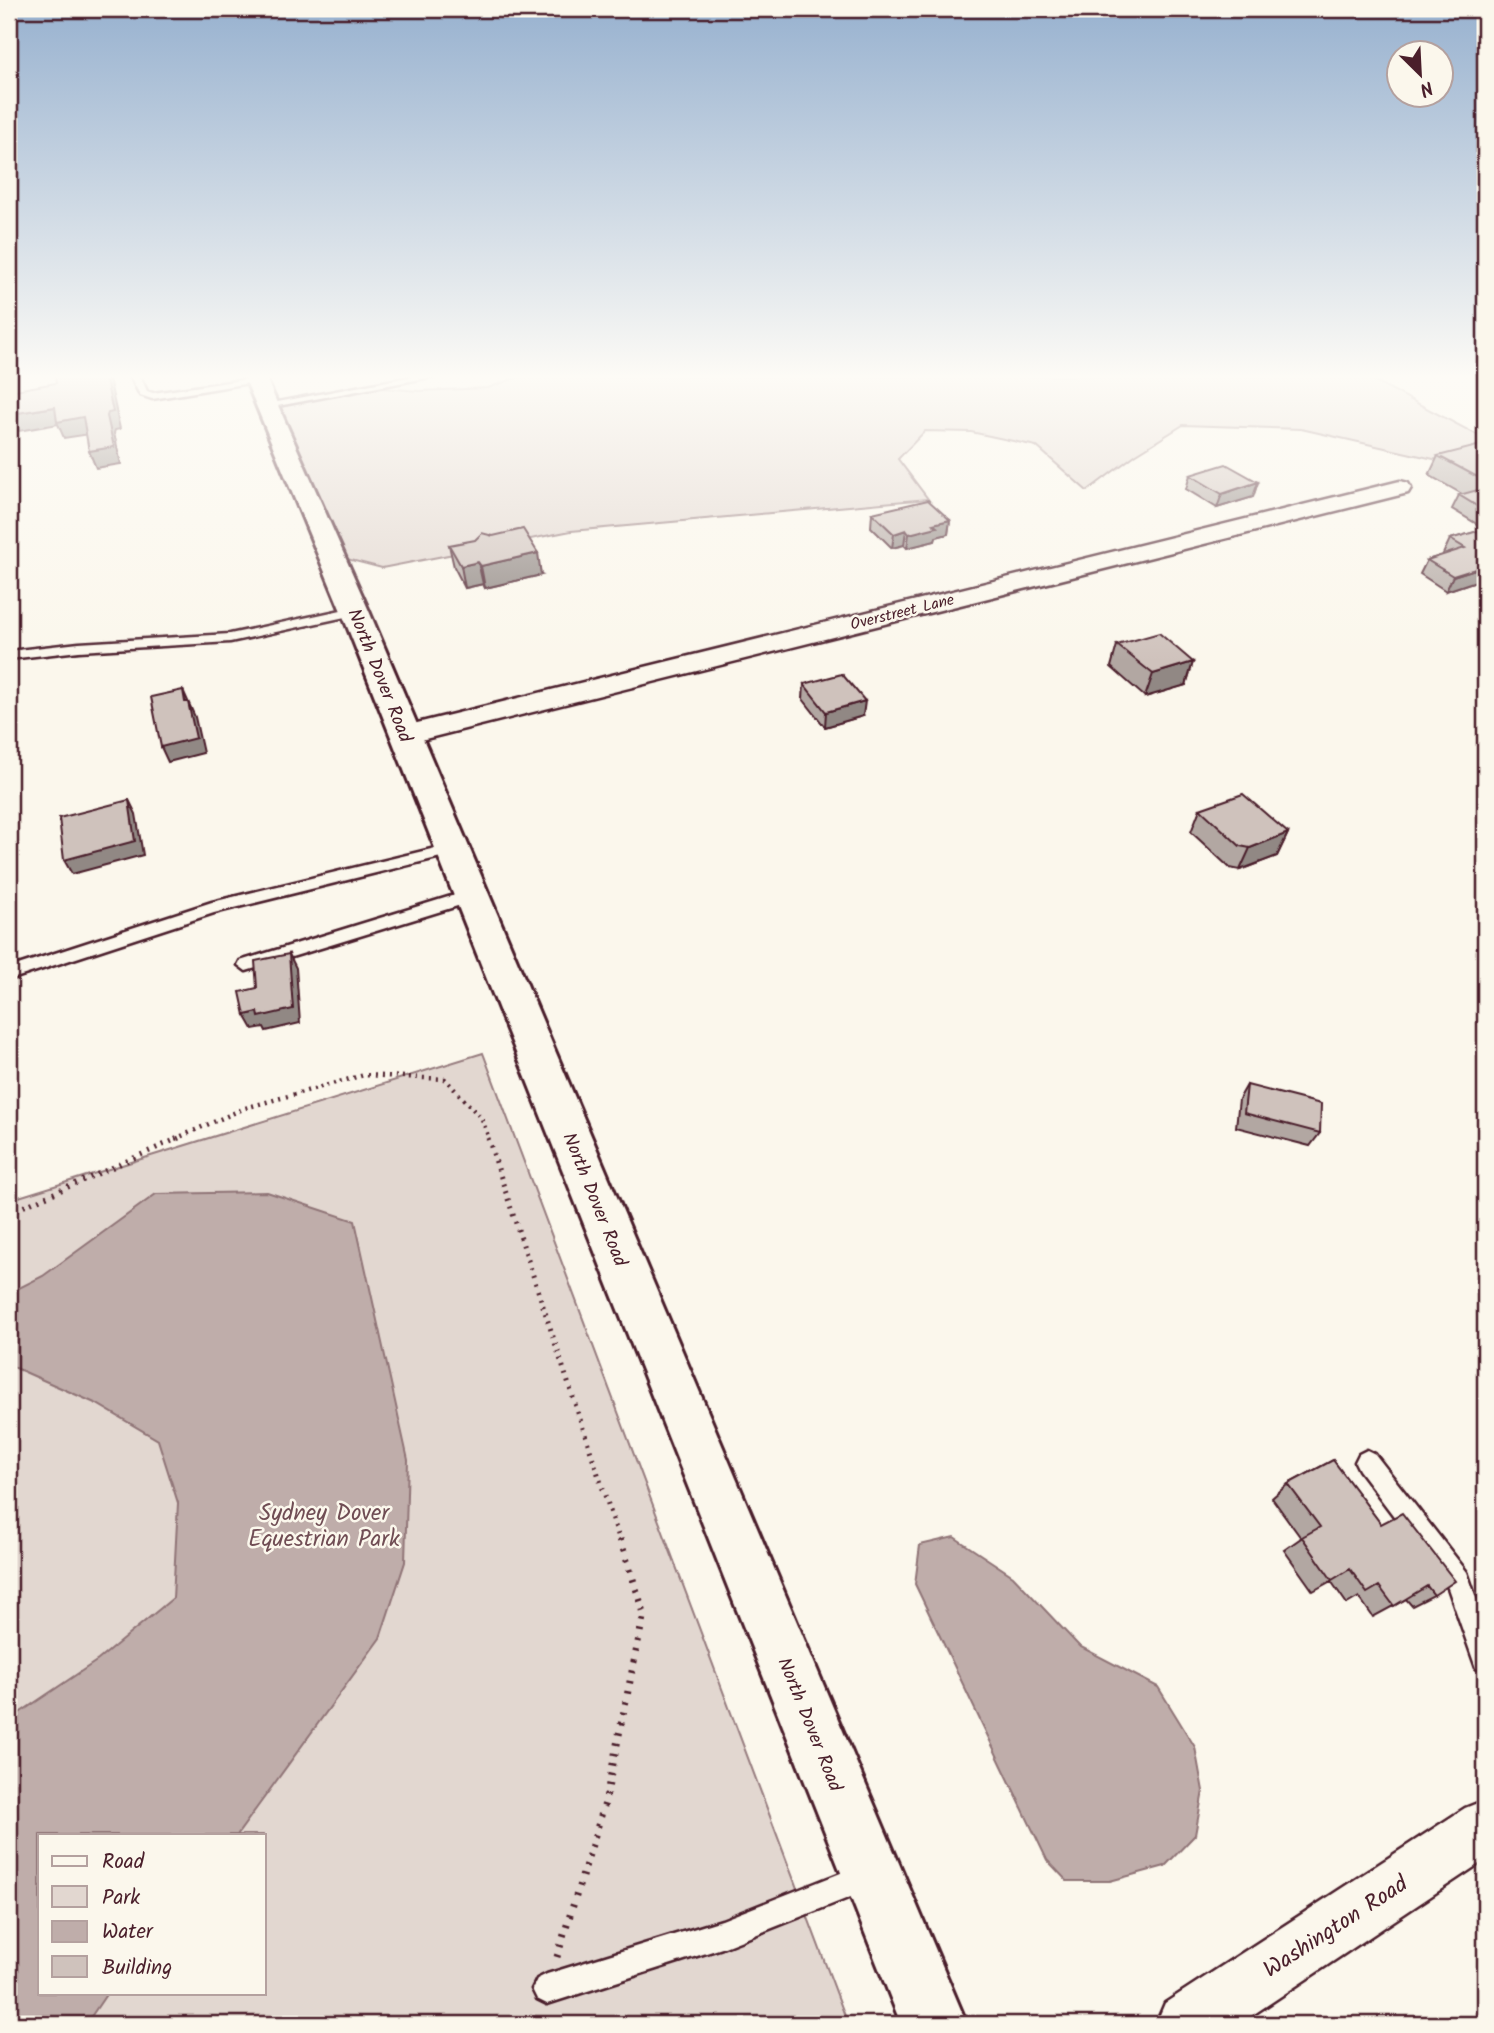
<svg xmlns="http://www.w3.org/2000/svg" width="1494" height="2033" font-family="Kalam,sans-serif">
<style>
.green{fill:#e2d7d0;stroke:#967b7e;stroke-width:2;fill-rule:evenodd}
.water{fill:#bfadaa;stroke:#907477;stroke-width:2}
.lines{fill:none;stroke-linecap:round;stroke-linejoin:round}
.service-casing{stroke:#4a1f2b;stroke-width:5}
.minor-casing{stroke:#4a1f2b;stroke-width:5}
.tertiary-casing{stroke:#4a1f2b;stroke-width:6}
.path-far2{stroke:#4a1f2b;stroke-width:4.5;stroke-dasharray:2 5;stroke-linecap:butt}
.path-far1{stroke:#4a1f2b;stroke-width:5;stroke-dasharray:2 6;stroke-linecap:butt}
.path{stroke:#4a1f2b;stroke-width:7;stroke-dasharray:2.5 8;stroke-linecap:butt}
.service{fill:#fbf7ec;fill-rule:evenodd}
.minor{fill:#fbf7ec;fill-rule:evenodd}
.tertiary{fill:#fbf7ec;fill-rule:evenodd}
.wall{fill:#b2a7a2;stroke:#4a1f2b;stroke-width:2}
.shaded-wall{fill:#918884;stroke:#4a1f2b;stroke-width:2}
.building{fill:#cfc2bc;stroke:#4a1f2b;stroke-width:2}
.labels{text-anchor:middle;stroke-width:5;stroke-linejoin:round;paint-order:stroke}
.far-street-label{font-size:16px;fill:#4a1f2b;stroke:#fbf7ec}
.street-label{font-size:19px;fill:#4a1f2b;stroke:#fbf7ec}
.near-park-label{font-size:23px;fill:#704d54;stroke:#fbf7ec}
.near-street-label{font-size:23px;fill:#4a1f2b;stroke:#fbf7ec}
</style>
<rect width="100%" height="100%" fill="#fbf7ec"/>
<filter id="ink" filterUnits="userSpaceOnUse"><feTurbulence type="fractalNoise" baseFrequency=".0143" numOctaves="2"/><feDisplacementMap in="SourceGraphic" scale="14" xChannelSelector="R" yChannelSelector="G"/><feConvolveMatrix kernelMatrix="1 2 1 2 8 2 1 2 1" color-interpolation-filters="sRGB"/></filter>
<g filter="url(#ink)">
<path class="green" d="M521 376H1366L1485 439V443L1438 460 1301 429 1183 425 1135 455 1087 491 1036 446 971 432 925 431 898 459 928 499 571 531 382 568 343 558 277 406 382 388 419 391 488 388Z
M483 1053 848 2024H9V1200ZM40 1835H264V1993H40Z"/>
<path class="water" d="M267 1192 355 1221 408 1460 405 1562 380 1638 237 1835H40V1993H107L86 2024H9V1720L98 1660 173 1598 178 1503 158 1440 97 1404 9 1365V1293L43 1276 156 1194Z
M954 1537 1013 1576 1079 1646 1158 1687 1195 1747 1203 1791 1195 1835 1165 1866 1110 1881H1067L1047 1860 915 1584 920 1545Z"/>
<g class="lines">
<defs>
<path id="service" d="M130 376H140L147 391 153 393 256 378 261 381 152 399 140 395Z
M414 376H436L267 408 262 405Z
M355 607 359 608V614L230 642 79 651 9 659V651L79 643 230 634Z
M452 844 460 849 457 853 214 913 9 980V968L212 902Z
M471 890 479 896 477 900 246 971 238 965 240 961Z
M1367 1450 1375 1454 1467 1572 1485 1624V1672L1476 1668 1448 1588 1359 1470 1355 1462 1359 1454Z
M866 1863 876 1867 880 1877 876 1887 722 1948 547 2004 537 1999 532 1989 537 1979 547 1974 722 1920Z"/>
<path id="minor" d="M1400 481 1408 483 1411 488 1408 493 405 744 395 741 391 735 395 729 405 726Z
M1485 1800V1860L1239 2024H1156L1165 2003 1465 1808Z"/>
<path id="tertiary" d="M244 376H265L369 611 967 2024H901L341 611Z"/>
</defs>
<use href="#service" class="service-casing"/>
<use href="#minor" class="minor-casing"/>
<use href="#tertiary" class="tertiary-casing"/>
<path class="path-far2" d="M175 1139 245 1108 364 1075 445 1079 482 1119 489 1139"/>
<path class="path-far1" d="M488 1138 618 1535
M9 1213 179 1138"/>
<path class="path" d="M557 1957 605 1803 644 1613 618 1533"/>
<use href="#service" class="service"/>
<use href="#minor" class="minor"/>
<use href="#tertiary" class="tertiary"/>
</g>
<path class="wall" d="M1485 450V578L1446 591 1420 574 1427 560 1444 555 1443 554 1450 539 1485 529 1452 509 1459 495 1462 494 1429 475 1438 456Z
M1190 475 1258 482 1253 497 1217 508 1186 489Z
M872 513 950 520 948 534 936 537 935 541 907 548 904 545 892 548 871 527Z
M449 545 541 575 485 588 483 584 465 588 454 567Z
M1117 645 1193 662 1186 685 1145 697 1111 667Z
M804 684 863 716 825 727 803 699Z
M1200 809 1288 833 1277 856 1240 870 1230 868 1191 832Z
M1247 1085 1320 1133 1310 1146 1236 1127 1239 1099Z
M1333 1460 1434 1595 1412 1606 1406 1599 1373 1617 1359 1597 1347 1604 1331 1581 1313 1591 1284 1550 1301 1538 1272 1498 1288 1484Z"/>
<path class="shaded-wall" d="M105 376H107L110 382 120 429 115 430 114 433 121 464 96 468 89 451 107 416Z
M55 407 83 417 90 434 64 438 58 424 19 431 11 414Z
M1485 481V499L1475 501 1484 482Z
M1258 482 1253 497 1217 508 1222 494Z
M950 520 948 534 936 537 935 541 907 548 909 534 933 524Z
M906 530 904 545 892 548 894 534Z
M538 553 541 575 485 588 481 566Z
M478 562 483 584 465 588 461 566Z
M1485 566V578L1446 591 1453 576Z
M1193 662 1186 685 1145 697 1153 674Z
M183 690 195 717 203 753 168 762 161 747 185 702Z
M865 701 863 716 825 727 826 712Z
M129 800 136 814 143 855 72 874 64 860Z
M1288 833 1277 856 1240 870 1250 848Z
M289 954 296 968 300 1023 266 1031 264 1027 253 1029 245 1015 258 1012Z"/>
<path class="building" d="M55 376H105L113 412 108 413 107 416 114 447 89 451 83 417 57 422 55 407 11 414 9 391 56 383Z
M1477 446 1485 450V481L1438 456Z
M1226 464 1258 482 1222 494 1190 475Z
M1485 488V511L1459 495Z
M928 500 950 520 933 524 937 527 909 534 906 530 894 534 872 513Z
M523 529 538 553 481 566 478 562 461 566 449 545 475 540 482 533 493 536Z
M1485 529V566L1453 576 1427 560 1465 548 1450 539Z
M1159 633 1193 662 1153 674 1117 645Z
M842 674 865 701 826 712 804 684Z
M183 690 185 702H188L196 738 161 747 151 697Z
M1243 794 1288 833 1250 848 1240 846 1200 809Z
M129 800 135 841 64 860 59 818Z
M289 954 293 1009 259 1017 258 1012 245 1015 240 992 257 988 255 961Z
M1247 1085 1321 1104 1320 1133 1244 1113Z
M1333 1460 1381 1524 1402 1513 1455 1581 1434 1595 1427 1586 1394 1606 1379 1586 1367 1593 1350 1569 1332 1580 1302 1537 1320 1527 1288 1484Z"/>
</g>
<linearGradient id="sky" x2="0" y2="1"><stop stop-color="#97b1cf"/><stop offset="0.57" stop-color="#fdfbf6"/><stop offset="1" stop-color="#fdfbf6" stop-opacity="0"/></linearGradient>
<rect width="1494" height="661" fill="url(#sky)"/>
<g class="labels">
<g class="far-street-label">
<text transform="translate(902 611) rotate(-14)" y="6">Overstreet Lane</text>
</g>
<g class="street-label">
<text transform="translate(381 675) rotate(68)" y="7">North Dover Road</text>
<text transform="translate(596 1199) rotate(68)" y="7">North Dover Road</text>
<text transform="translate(811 1724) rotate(68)" y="7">North Dover Road</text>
</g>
<g class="near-park-label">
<text x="324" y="1520">Sydney Dover<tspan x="324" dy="26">Equestrian Park</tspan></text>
</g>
<g class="near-street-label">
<text transform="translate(1335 1926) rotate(-33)" y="8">Washington Road</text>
</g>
</g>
<rect width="1494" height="2033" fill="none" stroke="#fbf7ec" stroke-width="35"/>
<rect x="18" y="18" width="1459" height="1998" fill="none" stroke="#4a1f2b" stroke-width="2.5" filter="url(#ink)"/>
<rect x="38" y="1834" width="228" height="161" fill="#fbf7ec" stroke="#b4a19f" stroke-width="2"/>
<rect x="52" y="1856" width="35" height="10" fill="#fbf7ec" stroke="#b4a19f" stroke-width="2"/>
<text x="102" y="1868" font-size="21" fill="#4a1f2b">Road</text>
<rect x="52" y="1886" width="35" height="21" fill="#e2d7d0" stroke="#b4a19f" stroke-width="2"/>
<text x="102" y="1904" font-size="21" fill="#4a1f2b">Park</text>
<rect x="52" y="1921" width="35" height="21" fill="#bfadaa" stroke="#b4a19f" stroke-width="2"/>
<text x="102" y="1938" font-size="21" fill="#4a1f2b">Water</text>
<rect x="52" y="1956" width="35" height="21" fill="#cfc2bc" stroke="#b4a19f" stroke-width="2"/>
<text x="102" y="1974" font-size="21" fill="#4a1f2b">Building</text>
<g transform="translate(1420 74) rotate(156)"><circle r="33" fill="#fbf7ec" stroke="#b4a19f" stroke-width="2"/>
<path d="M0-5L12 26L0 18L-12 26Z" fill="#4a1f2b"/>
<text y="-10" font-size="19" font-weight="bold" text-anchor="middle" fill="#4a1f2b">N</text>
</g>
</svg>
